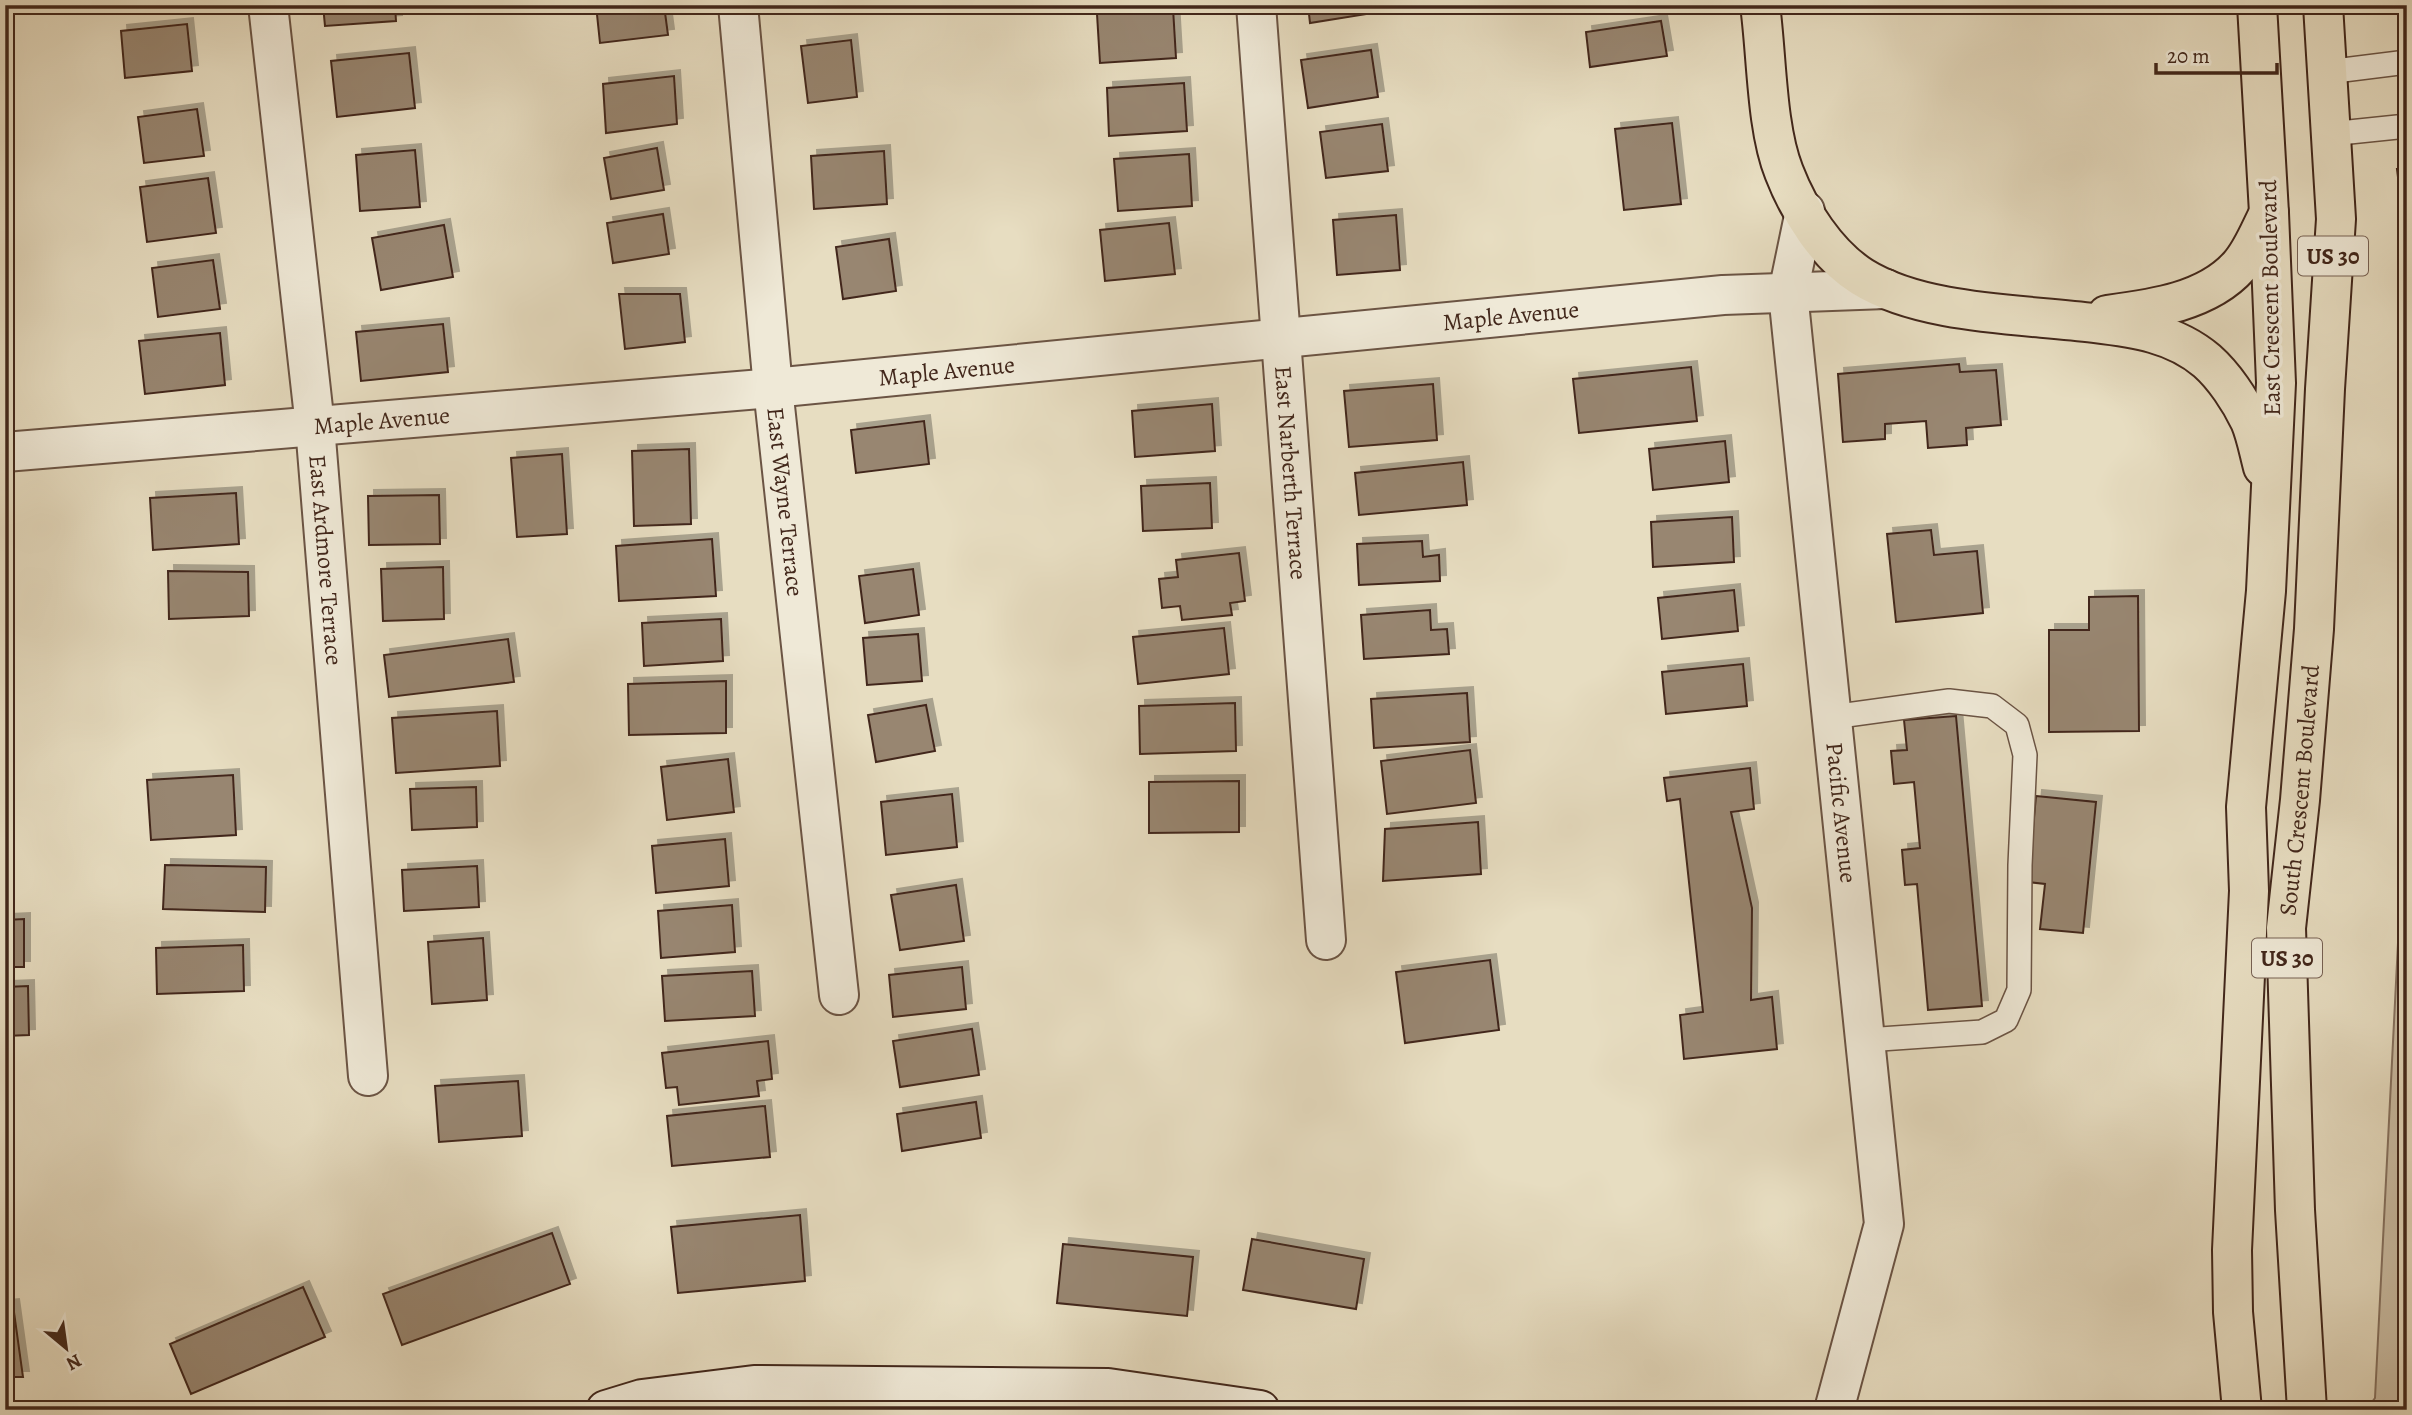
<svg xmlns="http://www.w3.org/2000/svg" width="2412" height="1415" font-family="Alegreya,serif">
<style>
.green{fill:#cbbea5;stroke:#867260;stroke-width:2}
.building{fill:#988671;stroke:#42271b;stroke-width:2;filter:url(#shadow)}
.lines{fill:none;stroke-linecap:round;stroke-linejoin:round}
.lane-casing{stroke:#6b5444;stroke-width:26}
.street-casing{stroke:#6b5444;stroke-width:42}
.secondary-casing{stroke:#42271b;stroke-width:42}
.highway-casing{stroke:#42271b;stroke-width:42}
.lane{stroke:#efe9d7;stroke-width:23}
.street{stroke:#efe9d7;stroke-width:38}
.secondary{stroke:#efe9d7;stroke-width:38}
.highway{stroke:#e7ddc1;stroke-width:38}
.labels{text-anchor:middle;stroke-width:7;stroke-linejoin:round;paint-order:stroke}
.shield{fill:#efe9d7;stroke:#766153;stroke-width:2}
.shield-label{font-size:23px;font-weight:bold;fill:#42271b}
.street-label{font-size:24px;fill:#42271b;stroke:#efe9d7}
</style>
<defs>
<filter id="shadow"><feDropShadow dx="6" dy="-6" stdDeviation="0" flood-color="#0004"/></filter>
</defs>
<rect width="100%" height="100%" fill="#e7ddc1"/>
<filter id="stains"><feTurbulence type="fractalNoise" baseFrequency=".00286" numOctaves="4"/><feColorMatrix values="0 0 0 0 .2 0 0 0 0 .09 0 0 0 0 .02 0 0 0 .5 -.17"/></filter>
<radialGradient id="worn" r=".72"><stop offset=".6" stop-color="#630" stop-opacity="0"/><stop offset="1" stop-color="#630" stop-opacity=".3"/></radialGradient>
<path class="green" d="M2407 765V1410H2366L2375 1398Z"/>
<path class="building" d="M323 5H395L396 21 325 26Z
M596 5H664L668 35 600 43Z
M793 5H844L794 12Z
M1308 5H1372L1373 13 1310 23Z
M1173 8 1176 58 1100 63 1097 14Z
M1661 21 1667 56 1590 67 1586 32Z
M187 24 192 71 125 78 121 31Z
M851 40 857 97 808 103 801 46Z
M1371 50 1378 97 1308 108 1301 60Z
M409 53 415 108 337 117 331 61Z
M674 76 677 124 606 133 603 84Z
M1184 83 1187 131 1109 136 1107 88Z
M197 109 204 156 144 163 138 117Z
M1672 123 1681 204 1624 210 1615 129Z
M1382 124 1388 171 1326 178 1320 132Z
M657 148 664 190 611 199 604 158Z
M415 150 420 207 360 211 356 155Z
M884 151 887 204 814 209 811 156Z
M1189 154 1192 206 1118 211 1114 159Z
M2397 169H2407V250Z
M208 178 216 233 147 242 140 187Z
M663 214 669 254 613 263 607 223Z
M1396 215 1400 270 1337 275 1333 220Z
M1169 223 1175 274 1105 281 1100 230Z
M444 225 453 277 381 290 372 238Z
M889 239 896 291 843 299 836 247Z
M213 260 220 309 158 317 152 268Z
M619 294H680L685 342 625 349Z
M443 324 448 372 361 381 356 332Z
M220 333 225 385 145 394 139 341Z
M1959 364 1960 372 1996 370 2001 425 1966 428 1967 445 1928 448 1926 421 1885 424V439L1843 442 1838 374Z
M1691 367 1697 421 1579 433 1573 379Z
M1433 384 1437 440 1349 447 1344 391Z
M1212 404 1215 451 1135 457 1132 411Z
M924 421 929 464 856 473 851 430Z
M1725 441 1729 482 1653 490 1649 449Z
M689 449 691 524 634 526 632 451Z
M562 454 567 534 517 537 511 458Z
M1463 462 1467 505 1359 515 1355 473Z
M1210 483 1212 528 1143 531 1141 486Z
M236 493 239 544 153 550 150 498Z
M439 495 440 544 369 545 368 496Z
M1732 517 1734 562 1653 567 1651 522Z
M1931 530 1934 555 1977 551 1983 613 1896 622 1887 534Z
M712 539 716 596 619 601 616 546Z
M1422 541 1423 557 1439 555 1440 581 1359 585 1357 544Z
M1239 553 1245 601 1230 603 1232 615 1182 620 1180 606 1162 608 1159 579 1178 577 1176 560Z
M443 567 444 619 383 621 381 569Z
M913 569 919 615 865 623 859 576Z
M168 571 248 572 249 616 169 619Z
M1734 590 1738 631 1662 639 1658 598Z
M2138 596 2139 731 2049 732V630H2089V597Z
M1430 610 1431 630 1447 629 1449 654 1364 659 1361 615Z
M721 619 723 661 644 666 642 623Z
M1224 628 1229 674 1138 684 1133 637Z
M918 634 922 681 867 685 863 638Z
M508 639 514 682 389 697 384 655Z
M1743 664 1747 706 1666 714 1662 672Z
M726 681V733L629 735 628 684Z
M1467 693 1470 742 1374 748 1371 699Z
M1235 703 1236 751 1140 754 1139 706Z
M926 705 935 751 876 762 868 715Z
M497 711 500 766 396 773 392 718Z
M1956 716 1982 1006 1928 1010 1917 884 1905 885 1902 850 1920 848 1914 782 1894 784 1891 751 1907 750 1904 720Z
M1470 750 1476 803 1387 814 1381 761Z
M728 759 734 812 667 820 661 767Z
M1750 768 1754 809 1731 812 1752 908 1751 1000 1772 997 1777 1049 1684 1059 1680 1015 1703 1012 1680 799 1667 801 1664 778Z
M233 775 236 835 151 840 147 780Z
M1239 781V832L1149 833V782Z
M476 787 477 827 412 830 410 789Z
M952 794 957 847 886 855 881 802Z
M2036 796 2096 802 2083 933 2040 929 2045 884 2028 882Z
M1478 822 1481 874 1383 881 1385 829Z
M725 839 729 886 656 893 652 846Z
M165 865 266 867 265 912 163 909Z
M477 866 479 907 404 911 402 870Z
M956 885 964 941 900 950 891 895Z
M732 905 735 952 661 958 658 911Z
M24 919V967H5V920Z
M483 938 487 1000 432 1004 428 942Z
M243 945 244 991 157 994 156 948Z
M1490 960 1499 1030 1405 1043 1396 972Z
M962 967 966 1009 893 1017 889 975Z
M752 971 755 1016 665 1021 662 976Z
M28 986 29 1035 5 1036V987Z
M972 1029 979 1075 900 1087 893 1041Z
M768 1041 772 1079 757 1081 759 1096 679 1105 677 1087 666 1088 662 1053Z
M518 1081 522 1136 439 1142 435 1086Z
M976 1102 981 1138 902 1151 897 1114Z
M765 1106 770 1157 672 1166 667 1116Z
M800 1215 805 1281 678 1293 671 1227Z
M552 1233 570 1284 402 1345 383 1294Z
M1252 1239 1364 1259 1356 1309 1243 1290Z
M1063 1244 1193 1257 1187 1316 1057 1303Z
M303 1287 325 1337 191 1394 170 1344Z
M13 1305 23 1377H5V1306Z"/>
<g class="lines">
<defs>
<path id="lane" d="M2327 72 2407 62
M2330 134 2407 126
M1832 717 1949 701 1992 706 2017 725 2025 755 2020 865 2019 990 2006 1020 1982 1032 1866 1040"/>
<g id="street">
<path id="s1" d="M268 5 315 426 368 1076"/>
<path id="s2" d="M738 5 773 388 839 995"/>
<path id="s3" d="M1256 5 1326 940"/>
<path id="s4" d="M1805 211 1788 293 1884 1224 1834 1410"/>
<path id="s5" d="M5 452 773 388 1723 295 1886 289"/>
</g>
<path id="secondary" d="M606 1410 642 1399 754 1385 1108 1388 1260 1410"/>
<g id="highway">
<path d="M1760 5C1767 56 1766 127 1784 172 1799 211 1827 255 1862 277 1923 315 2023 314 2094 323 2135 328 2174 333 2207 361 2224 376 2240 400 2250 421 2256 435 2259 452 2263 467"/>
<path d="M2107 315C2152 309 2207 302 2239 266 2252 252 2260 230 2269 213"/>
<path d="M2242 1410 2233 1312 2232 1250 2249 891 2246 807 2266 591 2276 383 2269 213 2257 5"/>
<path id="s6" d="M2307 1410 2295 1210 2286 928 2300 800 2314 629 2325 389 2336 219 2323 5"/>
</g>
</defs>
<use href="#lane" class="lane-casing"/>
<use href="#street" class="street-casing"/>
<use href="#secondary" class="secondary-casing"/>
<use href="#highway" class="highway-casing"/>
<use href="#lane" class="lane"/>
<use href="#street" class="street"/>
<use href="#secondary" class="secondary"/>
<use href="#highway" class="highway"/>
</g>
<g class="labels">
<g class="shield">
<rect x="2298" y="236.5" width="70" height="39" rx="5"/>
<rect x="2252" y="938.5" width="70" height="39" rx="5"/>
</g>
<g class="shield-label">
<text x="2333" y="264">US 30</text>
<text x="2287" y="966">US 30</text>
</g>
<g class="street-label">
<text transform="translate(2270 298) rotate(-91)" y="8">East Crescent Boulevard</text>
<text dy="8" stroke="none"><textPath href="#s5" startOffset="1512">Maple Avenue</textPath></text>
<text dy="8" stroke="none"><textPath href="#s5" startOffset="945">Maple Avenue</textPath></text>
<text dy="8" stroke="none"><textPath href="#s5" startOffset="378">Maple Avenue</textPath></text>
<text dy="8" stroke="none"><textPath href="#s3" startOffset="469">East Narberth Terrace</textPath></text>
<text dy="8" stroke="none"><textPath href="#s2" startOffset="499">East Wayne Terrace</textPath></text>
<text dy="8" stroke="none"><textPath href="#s1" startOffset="558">East Ardmore Terrace</textPath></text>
<text dy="8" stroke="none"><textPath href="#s6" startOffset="621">South Crescent Boulevard</textPath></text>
<text dy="8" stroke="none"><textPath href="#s4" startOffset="606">Pacific Avenue</textPath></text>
</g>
</g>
<rect width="2412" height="1415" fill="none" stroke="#e7ddc1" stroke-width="28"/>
<rect x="7" y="7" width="2398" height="1401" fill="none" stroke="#42271b" stroke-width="3.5"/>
<rect x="14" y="14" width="2384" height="1387" fill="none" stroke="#42271b" stroke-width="2"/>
<g transform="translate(66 1348) rotate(151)" stroke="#efe9d7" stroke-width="5" paint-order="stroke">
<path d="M0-5L12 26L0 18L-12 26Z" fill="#42271b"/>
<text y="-10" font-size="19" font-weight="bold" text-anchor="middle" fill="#42271b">N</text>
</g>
<path d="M2156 63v10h121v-10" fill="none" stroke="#42271b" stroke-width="3.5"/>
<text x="2167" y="63" font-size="21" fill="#42271b" stroke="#efe9d7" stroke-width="5" paint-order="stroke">20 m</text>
<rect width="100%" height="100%" filter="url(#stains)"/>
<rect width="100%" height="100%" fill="url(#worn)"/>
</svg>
